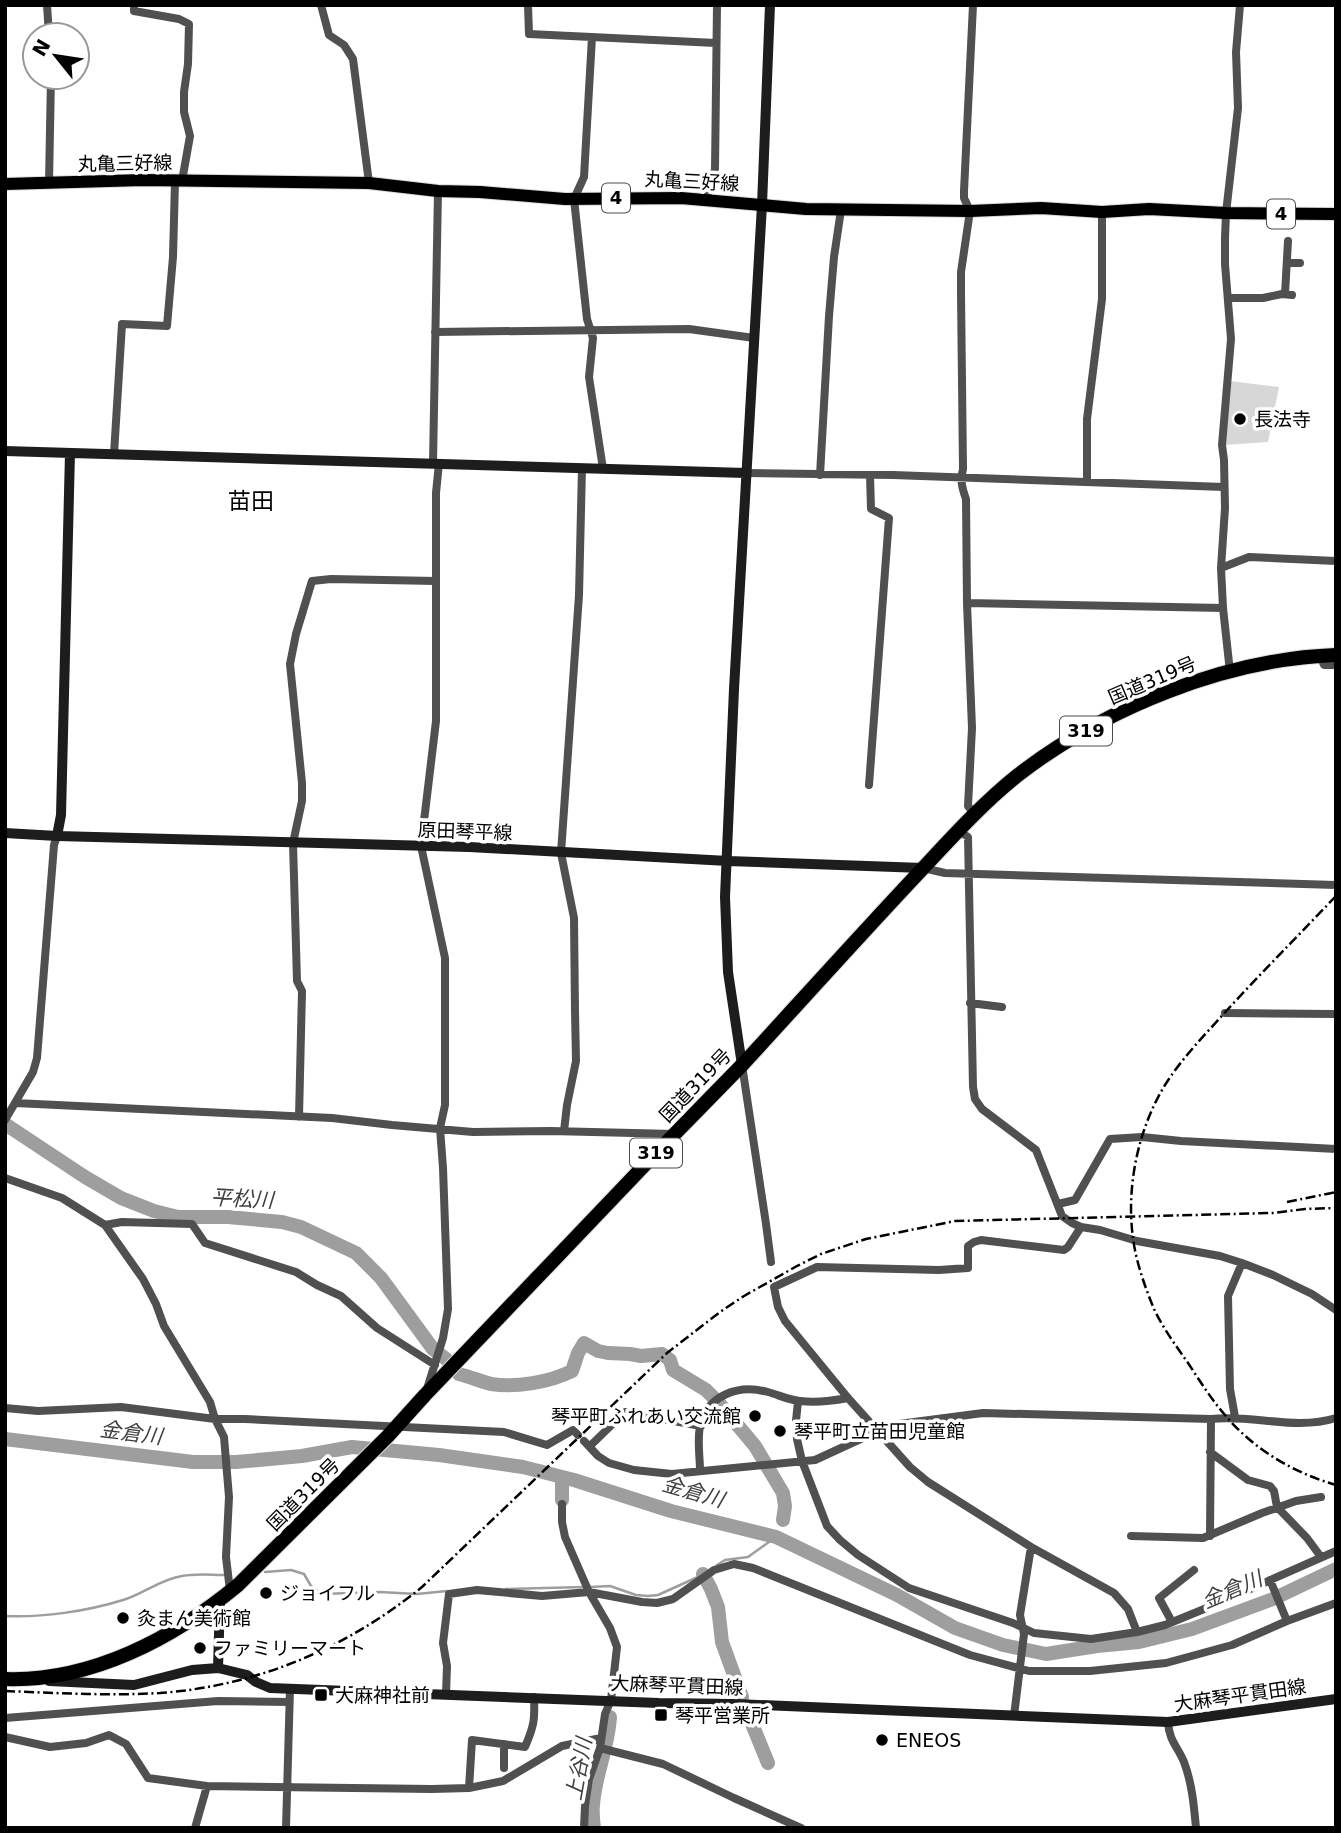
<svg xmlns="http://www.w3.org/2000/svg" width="1341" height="1833" font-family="'DejaVu Sans','Noto Sans JP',sans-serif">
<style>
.green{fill:#d7d7d7}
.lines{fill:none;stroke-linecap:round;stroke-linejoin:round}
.stream{stroke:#9e9e9e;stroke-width:2.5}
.river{stroke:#9e9e9e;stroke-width:14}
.primary-casing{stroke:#dbdbdb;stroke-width:14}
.highway-casing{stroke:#dbdbdb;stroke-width:16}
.street{stroke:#505050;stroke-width:8}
.secondary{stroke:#1d1d1d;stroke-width:10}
.primary{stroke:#000;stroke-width:12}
.highway{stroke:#000;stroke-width:14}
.rail{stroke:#000;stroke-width:2.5;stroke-dasharray:10 3.5 2 3.5;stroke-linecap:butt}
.poi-dot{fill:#000;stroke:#fff;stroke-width:2.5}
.labels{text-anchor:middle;stroke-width:7;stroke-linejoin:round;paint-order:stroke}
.shield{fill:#fff;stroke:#4c4c4c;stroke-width:2}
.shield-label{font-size:18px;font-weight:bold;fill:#000}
.street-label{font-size:19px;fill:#000;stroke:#fff}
.poi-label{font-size:19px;fill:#000;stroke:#fff;text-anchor:start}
.water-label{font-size:21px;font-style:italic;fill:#3f3f3f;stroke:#fff}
.quarter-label{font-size:23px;fill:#000;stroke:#fff}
</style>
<rect width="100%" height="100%" fill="#fff"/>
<path class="green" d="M1230 381 1279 387 1268 442 1225 445Z"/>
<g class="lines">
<path class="stream" d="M717 1565 725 1560 748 1557 776 1537
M265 1572 291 1570 304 1574 311 1586 322 1594 380 1592 417 1594 447 1591
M590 1587 610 1586 636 1595 648 1596 658 1595 700 1576
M506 1589 583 1587
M5 1616C41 1618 88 1611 123 1600 143 1594 161 1579 182 1576 196 1573 211 1575 226 1575"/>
<path class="river" d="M5 1124 85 1177 121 1198 154 1211 178 1217H228L282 1222 301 1227 356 1253 381 1278 433 1349 446 1359
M459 1374C470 1377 480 1381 491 1384 516 1388 550 1382 572 1371L578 1353 584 1343 598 1351 608 1353 630 1354 641 1356 662 1354 670 1360 673 1370 706 1390 719 1403 755 1446 783 1493 785 1506 783 1520
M5 1439 193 1462H236L302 1456 352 1447 439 1455 523 1467 574 1480 671 1511 776 1537 897 1595 955 1628 1003 1645 1046 1654 1097 1646 1139 1642 1192 1629 1273 1599 1336 1569
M562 1500V1477
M703 1574 711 1589 718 1607 722 1642 742 1697
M748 1714 768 1763
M594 1828C593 1820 592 1813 593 1805 595 1775 608 1749 610 1717"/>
<defs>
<path id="primary" d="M5 184 143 180 369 183 438 191 480 192 565 199 681 198 806 209 970 211 1041 208 1102 212 1149 209 1226 213 1336 214"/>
<path id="highway" d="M5 1679C91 1682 174 1638 238 1585L388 1436 425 1395C503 1313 581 1232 659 1150 687 1121 715 1093 743 1064 799 1003 854 942 911 881 945 845 979 806 1018 775 1105 708 1225 659 1336 655"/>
</defs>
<use href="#primary" class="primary-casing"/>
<use href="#highway" class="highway-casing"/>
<path class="street" d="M47 5 49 35
M134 5V11L179 19 189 24 188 64 184 92V112L190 136 182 181
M321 5 329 35 344 45 353 59 369 183
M528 5 529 34 716 43
M973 5 964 191V198L970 211 961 272V294L963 469C960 480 962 488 966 499L967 603 972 728 968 806 975 815
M592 37 584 177 574 199 587 319 593 338 589 377 603 469
M49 183 51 77
M706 200 715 169 717 5
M1287 263H1300
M1285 294 1288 241
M1229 298H1263L1282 294 1292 295
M435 332 689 329 754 338
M114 454 122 324 167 326 173 257 175 181
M433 463 438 191
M746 473 893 475 1224 487
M820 475 829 316 834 257 841 210
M1087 482V419L1102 299V212
M1221 568 1249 557 1336 561
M967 603 1223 608
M1320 656 1324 665H1336
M1230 672 1223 608 1221 568 1225 508 1224 460 1222 445 1231 339 1225 264V238L1226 213 1238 108 1236 52 1240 5
M869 785 889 518 871 509 870 475
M959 831 968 837 973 1087 975 1099 982 1109 1036 1150 1062 1216 1072 1223 1081 1227 1100 1230 1137 1241 1220 1256 1242 1263 1273 1275 1312 1294 1336 1310
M923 868 945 873 1336 885
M970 1003 1002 1007
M1225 1013 1336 1014
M742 1065 766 1224 771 1262
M15 1103 332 1118 392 1125 473 1132 551 1131 674 1134
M299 1117 302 991 297 981 293 843 302 801V783L290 664 296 634 312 581 331 579 436 581
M5 1120 33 1072 37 1058 54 845 57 836
M564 1131 567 1105 576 1061 575 1011 574 918 561 853 579 595 582 468
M5 1178 62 1198 105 1225 143 1279 156 1304 164 1326 210 1402 215 1419 224 1437 229 1497 226 1557 230 1591
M1058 1204 1075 1200 1110 1139 1142 1137 1181 1141 1336 1149
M105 1225 122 1222 192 1224 205 1243 296 1272 317 1285 341 1296 377 1328 435 1365
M1081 1227 1068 1247 1064 1250 981 1240 974 1242 968 1246V1268L939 1270 817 1267 774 1287 778 1307 785 1321 848 1398 910 1467 928 1482 1031 1547 1114 1593 1128 1609 1137 1632
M427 1389 443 1338 448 1309 443 1168 440 1128 445 1105V958L421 846 436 721V493L439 463
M798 1401 796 1421 797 1439 802 1461 827 1526 840 1540 858 1555 909 1588 1013 1623 1034 1633 1091 1639 1137 1632 1165 1625 1214 1605 1336 1551
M5 1408 38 1411 121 1407 215 1419H245L504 1432 547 1445 573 1430 578 1435
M1235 1417 1230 1389 1228 1296 1242 1263
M584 1441 598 1456 609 1463 634 1470 672 1474 815 1460 891 1425 983 1413 1211 1419C1252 1414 1295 1431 1336 1418
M590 1446 625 1412 701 1426
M1210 1452 1248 1480 1270 1486 1274 1491 1277 1507 1307 1538 1321 1557
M700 1471C700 1457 697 1440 700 1427 707 1395 738 1384 768 1392 779 1395 788 1400 800 1401 816 1403 832 1401 848 1398
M562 1504V1522L565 1537 589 1592 610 1628 617 1647 611 1700 605 1714 600 1748 589 1779 585 1806 584 1828
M1131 1536 1203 1538 1262 1513 1296 1501 1321 1497
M1210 1536 1211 1419
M1270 1580 1287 1621
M1172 1622 1159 1598 1194 1570
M446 1694 447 1666 443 1643 449 1594 477 1590 542 1596 589 1592 642 1602 657 1603 673 1599 714 1570 734 1564 753 1568 970 1655 1029 1671H1090L1166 1663 1232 1645 1287 1621 1336 1603
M1014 1716 1024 1634 1020 1615 1031 1547
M5 1718 218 1701 289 1702
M1168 1722C1169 1741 1178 1747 1184 1762 1192 1783 1194 1806 1196 1828
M5 1737 50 1747 86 1743 109 1735 126 1744 148 1778 207 1786 432 1789 469 1788 503 1781 562 1746 601 1738
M600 1748 663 1764 734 1798 801 1828
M504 1768V1744
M469 1788 472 1740 525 1747C534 1726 535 1720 534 1697
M195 1828 207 1786
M286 1828 290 1689"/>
<path class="secondary" d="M5 451 746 473
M5 833 57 836 469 847 728 861 923 868
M57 836 61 815 70 453
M742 1065 728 972 725 897 734 689 762 205 770 5
M218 1668 220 1600
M49 1681 134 1685 192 1670 218 1668 247 1675 256 1682 270 1688 659 1703 736 1704 1168 1722 1336 1699"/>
<use href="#primary" class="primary"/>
<use href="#highway" class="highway"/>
<path class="rail" d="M1336 896C1297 937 1257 977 1219 1019 1200 1040 1180 1061 1165 1085 1138 1129 1126 1187 1133 1238 1136 1262 1145 1287 1154 1309 1163 1328 1176 1346 1188 1363 1200 1381 1211 1399 1225 1415 1253 1449 1294 1473 1336 1485
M1287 1202 1336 1192
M5 1691C57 1693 108 1696 160 1693 257 1686 347 1648 422 1587L667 1353 720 1312 744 1296 797 1266 821 1254 866 1239 955 1221 1273 1213 1305 1209 1336 1208"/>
</g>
<g class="poi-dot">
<circle cx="1240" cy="419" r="7"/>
<circle cx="755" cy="1416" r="7"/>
<circle cx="780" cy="1431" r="7"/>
<circle cx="266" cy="1593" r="7"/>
<circle cx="123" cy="1618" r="7"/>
<circle cx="200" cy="1648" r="7"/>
<rect x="314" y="1688" width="14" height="14" rx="3.5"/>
<rect x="654" y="1708" width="14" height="14" rx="3.5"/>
<circle cx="882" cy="1740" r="7"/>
</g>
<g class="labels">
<g class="shield">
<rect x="602" y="183.5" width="28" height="29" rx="5"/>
<rect x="1267" y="199.5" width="28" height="29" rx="5"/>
<rect x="1060" y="716.5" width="52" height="29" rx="5"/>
<rect x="630" y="1138.5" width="52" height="29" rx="5"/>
</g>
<g class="shield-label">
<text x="616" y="204">4</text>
<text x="1281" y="220">4</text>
<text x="1086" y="737">319</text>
<text x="656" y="1159">319</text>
</g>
<g class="street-label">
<text transform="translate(125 163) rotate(-1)" y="7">丸亀三好線</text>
<text transform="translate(692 181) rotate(3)" y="7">丸亀三好線</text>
<text transform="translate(1152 680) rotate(-23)" y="7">国道319号</text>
<text transform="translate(465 831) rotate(2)" y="7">原田琴平線</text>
<text transform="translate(695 1085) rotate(-46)" y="7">国道319号</text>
<text transform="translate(303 1494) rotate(-45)" y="7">国道319号</text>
<text transform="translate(677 1685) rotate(2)" y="7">大麻琴平貫田線</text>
<text transform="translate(1240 1695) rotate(-8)" y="7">大麻琴平貫田線</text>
</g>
<g class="poi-label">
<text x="1254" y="426">長法寺</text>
<text x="741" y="1423" text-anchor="end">琴平町ふれあい交流館</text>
<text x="794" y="1438">琴平町立苗田児童館</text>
<text x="280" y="1600">ジョイフル</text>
<text x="137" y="1625">灸まん美術館</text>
<text x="214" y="1655">ファミリーマート</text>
<text x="335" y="1702">大麻神社前</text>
<text x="675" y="1722">琴平営業所</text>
<text x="896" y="1747">ENEOS</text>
</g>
<g class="water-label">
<text transform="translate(242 1199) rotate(3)" y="7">平松川</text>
<text transform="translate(131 1433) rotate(7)" y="7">金倉川</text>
<text transform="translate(693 1492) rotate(16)" y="7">金倉川</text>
<text transform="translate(1232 1590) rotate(-23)" y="7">金倉川</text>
<text transform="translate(579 1769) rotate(-80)" y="7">上谷川</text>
</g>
<g class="quarter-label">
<text x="251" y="509">苗田</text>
</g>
</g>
<rect width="1341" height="1833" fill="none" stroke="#000000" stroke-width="14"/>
<g transform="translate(56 56) rotate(300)"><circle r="33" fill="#ffffff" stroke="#999999" stroke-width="2"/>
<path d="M0-5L12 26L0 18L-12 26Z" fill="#000000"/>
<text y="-10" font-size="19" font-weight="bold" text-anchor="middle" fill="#000000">N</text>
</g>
</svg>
